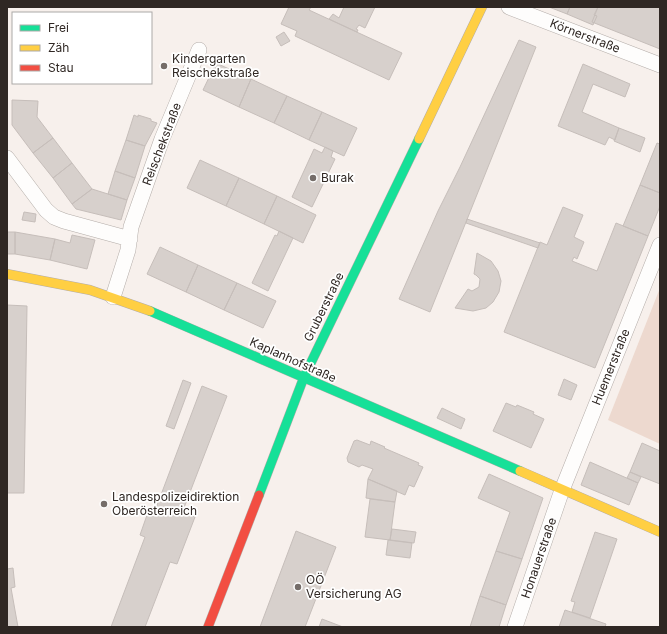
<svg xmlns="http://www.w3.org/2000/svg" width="667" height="634" font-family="Inter,sans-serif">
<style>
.green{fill:#edd9cf}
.building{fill:#d7d0cc;stroke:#c6beba}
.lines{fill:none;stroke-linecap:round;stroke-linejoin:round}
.street-casing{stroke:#b4ada9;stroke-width:16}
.fast-casing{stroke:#b4ada9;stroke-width:10}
.slow-casing{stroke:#b4ada9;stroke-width:10}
.jam-casing{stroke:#b4ada9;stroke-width:10}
.street{stroke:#fefdfc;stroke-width:15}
.fast{stroke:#16e098;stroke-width:9}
.slow{stroke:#ffcf43;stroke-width:9}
.jam{stroke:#f24e42;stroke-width:9}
.poi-dot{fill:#756d69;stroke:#fff;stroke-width:1.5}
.labels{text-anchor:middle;stroke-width:3.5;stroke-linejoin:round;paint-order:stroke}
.street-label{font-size:12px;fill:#2f2723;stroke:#fff}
.poi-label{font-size:12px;fill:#2f2723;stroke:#fff;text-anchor:start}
</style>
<rect width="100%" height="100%" fill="#f7f0ec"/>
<path class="green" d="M660 288V444L608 420Z"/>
<path class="building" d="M289 7H311L309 10 402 53 389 80 295 36 297 31 281 24Z
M344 7H375L365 28 359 25 356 29 358 30 357 32 329 19 333 14 339 18Z
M549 7H570L567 14Z
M570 7H598L594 15 597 16 593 25 567 14Z
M598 7H660V49L592 22Z
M284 32 290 41 281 46 276 37Z
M519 40 536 47 430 312 399 299 438 211 460 167Z
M216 63 251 79 239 107 203 90Z
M583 64 630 84 625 97 593 84 582 112 619 128 615 140 609 137 605 145 558 126Z
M251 79 287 96 274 123 239 107Z
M287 96 322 112 309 140 274 123Z
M12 100 38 101 37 117 53 138 33 153 12 125Z
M322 112 357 128 344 156 309 140Z
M134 115 138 117V115L151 119V121L157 123 145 146 126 140Z
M619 128 645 138 640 152 614 141Z
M53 138 72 163 53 178 33 153Z
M126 140 145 146 135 178 115 171Z
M657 143 660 144V193L640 185Z
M325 147 333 151 331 157 335 159 312 207 292 197 314 149 322 153Z
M200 160 239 178 226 206 187 188Z
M72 163 92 189 72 204 53 178Z
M115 171 135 178 127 200 108 194Z
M239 178 277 196 264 224 226 206Z
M640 185 660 193V206L648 236 623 226Z
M92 189 127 200 121 220 76 209 72 204Z
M277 196 316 215 303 243 264 224Z
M563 207 583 215 574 237 584 242 577 259 574 257 572 261 597 271 616 223 648 236 595 368 504 332 540 242 547 245Z
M24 212 36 214 35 222 22 220Z
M467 219 540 243 538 248 466 223Z
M279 231 293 238 268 291 252 283 275 235 277 236Z
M7 232H15V254H7Z
M15 232 55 239 50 260 15 254Z
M72 235 95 240 87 269 50 260 55 239 70 243Z
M160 247 198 265 186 292 147 274Z
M477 253 491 261 498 271 501 281 499 292 493 302 486 308 473 311 455 308 468 289 472 291 479 287 480 279 476 275 474 274Z
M198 265 237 283 224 310 186 292Z
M237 283 276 301 263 328 224 310Z
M7 305 27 306 24 493H7Z
M564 379 577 385 571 400 558 395Z
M183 380 191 383 174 429 166 426Z
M202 386 227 396 182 513 195 517 177 564 170 562 145 627H111L145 537 140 535 147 515 153 516Z
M506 403 516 407 517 405 534 412 533 414 544 419 531 448 493 431Z
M442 408 465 419 461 429 437 418Z
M357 440 370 445 371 441 385 447 384 448 419 463 418 465 423 467 414 487 409 485 405 495 368 479 373 469 362 465 359 467 348 462 347 458 354 441Z
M642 443 660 451V484L630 472Z
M590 462 638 483 629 505 581 485Z
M630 472 641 477 638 483 627 478Z
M489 474 543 498 522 559 496 551 510 512 478 498Z
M368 479 397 491 395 502 366 498Z
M370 499 395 502 390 540 365 537Z
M392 529 416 532 414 543 390 540Z
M296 531 336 547 305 627H260Z
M595 532 617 539 590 618 572 612 575 602 571 601Z
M388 540 412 543 410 558 386 555Z
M496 551 522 559 506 605 480 596Z
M13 568 15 587 11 588 18 627H7V569Z
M480 596 506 605 499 627H470Z
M565 610 606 624 605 627H559Z
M322 619 343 627H319Z"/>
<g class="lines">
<defs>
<path id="street" d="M509 7 660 65
M7 158 46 210 54 217 64 221 130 239
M113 297 128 250 131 227 162 139 199 50
M515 627 562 490 660 245"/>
<path id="fast" d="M150 311 520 471
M259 495 304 377 419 139"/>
<path id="slow" d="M419 139 482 7
M7 274 90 290 150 311
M520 471 660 532"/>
<path id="jam" d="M208 627 259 495"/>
</defs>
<use href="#street" class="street-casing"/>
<use href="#fast" class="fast-casing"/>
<use href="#slow" class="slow-casing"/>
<use href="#jam" class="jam-casing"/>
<use href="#street" class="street"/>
<use href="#fast" class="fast"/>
<use href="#slow" class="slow"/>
<use href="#jam" class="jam"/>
</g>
<g class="poi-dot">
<circle cx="164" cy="66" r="4"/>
<circle cx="313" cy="178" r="4"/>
<circle cx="104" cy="504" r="4"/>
<circle cx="298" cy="587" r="4"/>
</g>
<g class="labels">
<g class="street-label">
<text transform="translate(585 36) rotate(21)" y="4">Körnerstraße</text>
<text transform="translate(162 144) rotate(-69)" y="4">Reischekstraße</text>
<text transform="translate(324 307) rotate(-64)" y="4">Gruberstraße</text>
<text transform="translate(293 360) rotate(24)" y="4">Kaplanhofstraße</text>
<text transform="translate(611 367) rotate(-68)" y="4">Huemerstraße</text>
<text transform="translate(539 558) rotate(-71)" y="4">Honauerstraße</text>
</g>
<g class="poi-label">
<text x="172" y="63">Kindergarten<tspan x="172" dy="14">Reischekstraße</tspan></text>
<text x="321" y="182">Burak</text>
<text x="112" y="501">Landespolizeidirektion<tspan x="112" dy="14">Oberösterreich</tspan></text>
<text x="306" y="584">OÖ<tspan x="306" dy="14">Versicherung AG</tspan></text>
</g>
</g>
<rect width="667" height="634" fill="none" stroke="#2f2723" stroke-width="16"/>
<rect x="12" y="12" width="140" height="72" fill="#ffffff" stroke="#aca9a7"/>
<rect x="20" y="25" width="20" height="6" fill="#16e098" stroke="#aca9a7"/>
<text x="48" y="32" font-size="12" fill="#2f2723">Frei</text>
<rect x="20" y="45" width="20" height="6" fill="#ffcf43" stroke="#aca9a7"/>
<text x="48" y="52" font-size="12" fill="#2f2723">Zäh</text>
<rect x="20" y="65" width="20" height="6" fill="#f24e42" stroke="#aca9a7"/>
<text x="48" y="72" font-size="12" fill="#2f2723">Stau</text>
</svg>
